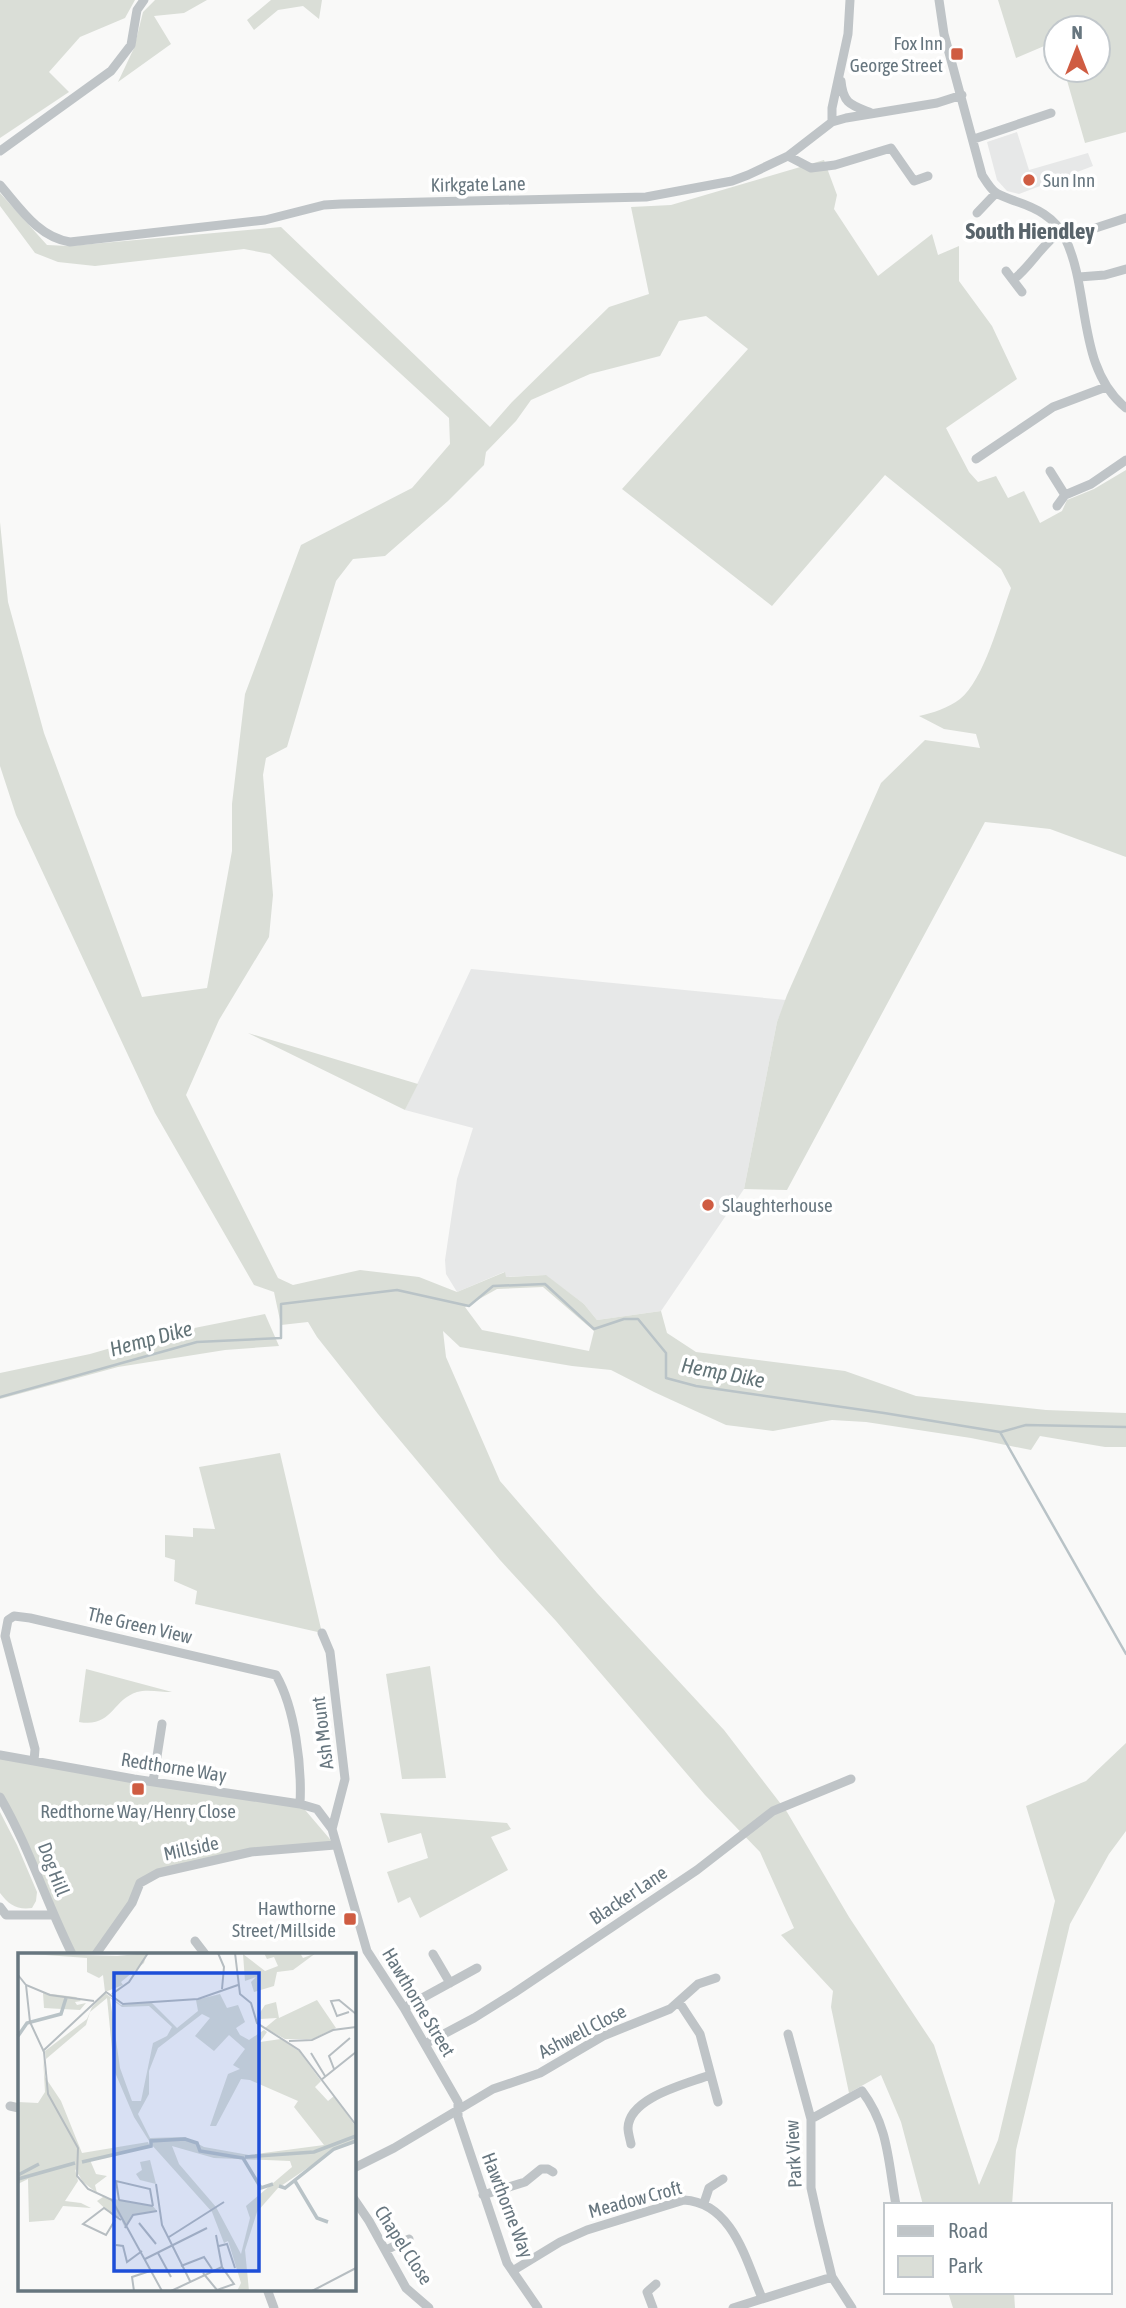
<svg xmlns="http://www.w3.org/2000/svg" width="1126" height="2308" font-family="'Asap Condensed',sans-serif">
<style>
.built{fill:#e7e8e8}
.green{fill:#daded7;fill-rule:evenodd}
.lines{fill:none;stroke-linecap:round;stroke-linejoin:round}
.stream{stroke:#b9c3c7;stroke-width:2.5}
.minor{stroke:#bfc4c7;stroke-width:9}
.poi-dot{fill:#cf5c42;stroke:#fff;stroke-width:2.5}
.labels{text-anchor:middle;stroke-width:7;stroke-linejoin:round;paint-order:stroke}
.poi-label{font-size:19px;fill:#67767f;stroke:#fff;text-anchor:end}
.street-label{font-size:19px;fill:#67767f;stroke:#fff}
.water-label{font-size:21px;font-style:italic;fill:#637478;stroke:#fff}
.quarter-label{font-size:23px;font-weight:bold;fill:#59646b;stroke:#fff}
.inset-river{fill:none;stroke:#b9c3c7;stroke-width:3.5}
.inset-road{fill:none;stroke:#b6bdc1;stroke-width:2}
.view{fill:#1d4ed8;fill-opacity:0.15;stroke:#1d4ed8;stroke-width:3.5}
.inset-edge{fill:none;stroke:#67767f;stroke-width:3.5}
</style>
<rect width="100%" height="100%" fill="#f9f9f8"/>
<path class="built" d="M1017 132 1029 170 1088 153 1093 166 1019 194 1007 191 997 180 987 142Z
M471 969 786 1000 777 1022 744 1189 661 1311 597 1320 584 1304 545 1275 505 1277 504 1272 457 1292 446 1274 445 1260 457 1179 473 1128 405 1110Z"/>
<path class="green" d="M0 0H135L125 18 80 37 49 72 69 92 0 138Z
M155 0H207L184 13 154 16 171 44 118 82 134 48 143 12Z
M271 0H322L319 19 303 6 278 10 254 30 247 20Z
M998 0H1126V132L1085 143 1064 70H1098V56L1106 54 1097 24 1087 28H1056V41L1016 58Z
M824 160 837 195 834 209 878 276 932 234 938 255 959 246V281L992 326 1017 379 946 428 969 472 978 482 996 476 1008 498 1024 491 1040 523 1062 511 1067 500 1094 489 1126 470V857L1050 829 985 822 787 1190 744 1189 777 1022 787 995 881 783 925 740 980 748 976 734 944 729 919 716C933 713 948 708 960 699 984 680 1000 618 1011 588L1001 569 885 475 772 606 622 489 748 349 706 316 679 321 660 356 590 374 531 400 516 421 486 452 484 465 448 501 385 556 353 559 336 581 287 747 266 758 263 775 273 895 269 937 219 1020 186 1095 278 1278 293 1285 360 1270 419 1277 457 1292 505 1272 506 1277 546 1275 584 1304 597 1320 661 1311 667 1333 696 1352 845 1371 916 1396 1046 1410 1126 1413V1447H1105L1040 1436 1031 1450 971 1438 866 1422 832 1420 773 1431 726 1425 654 1392 611 1370 572 1366 460 1347 443 1331 446 1357 500 1481 597 1593 724 1730 787 1812 849 1917 934 2045 979 2185 998 2140 1055 1901 1026 1806 1086 1781 1126 1743V1831L1109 1854 1070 1924 1016 2150 1012 2205H923L901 2122 881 2075 849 2093 831 2007 833 1991 781 1935 794 1928 760 1852 705 1795 556 1621 500 1560 378 1414 317 1337 308 1322 281 1325 274 1292 254 1285 155 1113 16 815 0 766V522L8 602 44 733 142 997 207 988 232 851V804L245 694 301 545 412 488 450 444 449 418 270 254 244 249 95 266 58 262 35 253 0 206V193L47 245 69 246 281 227 490 427 512 402 609 307 649 294 631 207 671 205ZM543 1287 594 1331 589 1351 482 1330 465 1307 497 1289Z
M248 1033 418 1084 405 1110Z
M265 1314 279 1346 225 1350 118 1367 0 1399V1373L90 1354 149 1337Z
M280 1453 322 1633 195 1604 197 1591 174 1581 175 1560 165 1557V1535L193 1537V1528L215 1529 199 1467Z
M430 1666 446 1778 402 1779 386 1674Z
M86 1669 172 1692C161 1692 147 1689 137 1692 112 1700 112 1728 79 1722Z
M0 1755 300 1804 335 1845 295 1847 148 1877 98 1954H72L0 1797Z
M0 1812 17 1845 37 1892 36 1901 32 1908C17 1910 9 1905 0 1893Z
M380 1813 507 1823 511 1829 491 1837 508 1870 420 1918 410 1897 398 1903 387 1872 428 1858 421 1833 388 1843Z
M948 2292H1014L1015 2308H953Z"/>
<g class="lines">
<path class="stream" d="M0 1397 197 1342 281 1338V1304L397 1290 469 1306 493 1286 545 1284 594 1329 624 1319H638L666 1353V1378L696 1386 884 1413 1000 1432 1126 1654
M1001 1432 1026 1425 1126 1427"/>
<path class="minor" d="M939 0 944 34 982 175C986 181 989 187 995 192 1000 196 1008 198 1015 201 1036 208 1055 217 1065 238 1091 291 1076 368 1126 408
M841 81C843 104 851 105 871 113
M832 122V108L848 34 850 0
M974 139 1051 113
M0 151 111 71 131 45 137 10 144 0
M788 156 811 168 835 165 891 148 914 181 928 176
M0 185C20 208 38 237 70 242L265 220 324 205 341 204 646 197 732 181 748 175 788 156 832 122 846 118 937 103 962 95
M977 213 996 193
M1065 238 1126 218
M1006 271 1022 292
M1079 277 1105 275 1126 269
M1013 280C1031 266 1042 244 1061 231
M976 459 1053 407 1106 387
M1050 471 1065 495 1057 506
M1065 495 1091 484 1126 460
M322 1633 330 1652 345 1779 332 1829
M0 1755 134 1779 300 1804 317 1809 332 1829 367 1951 404 2008 458 2102V2117L507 2263 538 2308
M34 1761 35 1749 5 1636 8 1620 14 1616 30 1618 276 1675C295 1708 302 1766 300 1804
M153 1782 162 1724
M0 1797C29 1847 46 1902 72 1954
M0 1907 6 1915H53
M195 1941 205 1954
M96 1954 132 1903 140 1883 158 1873 251 1852 335 1845
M433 1954 450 1983
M679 2002 700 2034 718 2102
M404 2008 477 1968
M788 2034 811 2119V2188L819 2224 832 2277 852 2308
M425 2044 474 2018 514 1993 697 1870 773 1811 851 1779
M10 2106 19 2108
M811 2119 862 2091C889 2127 888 2162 896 2205
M631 2144C630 2139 628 2133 628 2128 629 2097 687 2084 710 2075
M354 2168 394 2148 493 2089 540 2073 603 2036 670 2009 698 1984 716 1978
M483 2195 525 2182 541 2169H548L553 2172
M354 2199 369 2221 406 2288 429 2308
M704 2203 709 2188 723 2179
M386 2250 409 2239
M514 2270 560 2242 587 2230 684 2200C733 2203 746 2261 762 2298
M267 2289 274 2308
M653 2308 647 2292 656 2284
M733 2308 832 2277"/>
</g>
<g class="poi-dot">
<rect x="950" y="47" width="14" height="14" rx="3.5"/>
<circle cx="1029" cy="180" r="7"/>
<circle cx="708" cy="1205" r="7"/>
<rect x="131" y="1782" width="14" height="14" rx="3.5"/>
<rect x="343" y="1912" width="14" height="14" rx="3.5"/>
</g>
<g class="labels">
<g class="poi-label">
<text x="943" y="50">Fox Inn<tspan x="943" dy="22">George Street</tspan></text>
<text x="1043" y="187" text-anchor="start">Sun Inn</text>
<text x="722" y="1212" text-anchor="start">Slaughterhouse</text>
<text x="138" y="1818" text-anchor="middle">Redthorne Way/Henry Close</text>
<text x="336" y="1915">Hawthorne<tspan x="336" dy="22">Street/Millside</tspan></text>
</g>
<g class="street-label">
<text transform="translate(478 184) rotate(-1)" y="7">Kirkgate Lane</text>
<text transform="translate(140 1625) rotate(13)" y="7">The Green View</text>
<text transform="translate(322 1733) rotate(-97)" y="7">Ash Mount</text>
<text transform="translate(174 1767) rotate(9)" y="7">Redthorne Way</text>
<text transform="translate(191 1848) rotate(-12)" y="7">Millside</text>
<text transform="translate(54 1869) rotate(69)" y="7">Dog Hill</text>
<text transform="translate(628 1895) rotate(-34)" y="7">Blacker Lane</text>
<text transform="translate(419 2002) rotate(59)" y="7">Hawthorne Street</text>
<text transform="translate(582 2031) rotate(-27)" y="7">Ashwell Close</text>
<text transform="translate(793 2154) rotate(-93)" y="7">Park View</text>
<text transform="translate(635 2199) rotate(-15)" y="7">Meadow Croft</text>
<text transform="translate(508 2205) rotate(69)" y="7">Hawthorne Way</text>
<text transform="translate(404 2245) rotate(57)" y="7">Chapel Close</text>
</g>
<g class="water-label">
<text transform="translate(151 1339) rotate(-15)" y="7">Hemp Dike</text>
<text transform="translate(723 1373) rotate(11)" y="7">Hemp Dike</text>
</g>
<g class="quarter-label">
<text x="1030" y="239">South Hiendley</text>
</g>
</g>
<g transform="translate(18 1953)">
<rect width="338" height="338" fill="#f9f9f8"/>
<path d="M0 0 99 3 129 0 126 10 103 29 105 32 87 39 85 22 81 25 69 19V5ZM246 0H282L285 5 298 0 275 17 259 19 256 33 236 39 233 29 238 24 227 28 225 1 247 18 260 13 256 4 249 6ZM25 40 58 44 63 48 57 49 59 52 68 50 62 57 26 55ZM87 40 103 52 133 49 159 75 180 58 178 47 202 41 209 55 220 52 227 69 218 75 222 82 231 87 246 77 249 79 242 89 263 86 281 98 303 128 297 134 310 148 316 143 338 174V189L316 197 260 235 239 259 227 297 231 338H219L223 330 212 294 210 288 206 290 194 259 133 191 116 164 96 117 89 45 72 59 68 72 28 106 27 98 69 66 74 54ZM92 45 104 54 131 53 154 74 149 83 135 90 123 148H114L102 115ZM184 61 192 65 177 83 196 98 211 82 227 96 215 112 222 116 210 121 192 173H198L223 126 232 127 280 148 276 154 306 192 231 202 186 194 167 184 132 185 120 161 131 141V118L140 95ZM154 193 196 205 272 208 274 214 228 253 232 265 223 301 198 254 161 211ZM299 47 318 75 294 86H267L247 75 259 65 242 66 241 61 247 52 258 49 261 65ZM25 104 27 124 43 148 64 200 130 189 132 194 72 207 78 221 89 223 77 232 79 240 65 229 57 216 60 228 47 248 63 250 73 255 45 253 36 267 11 269 10 226 0 231V149L20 150 27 139ZM132 207 138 231 122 227 118 221 124 217 122 209ZM85 244 135 253 139 258 115 262 107 275 102 264 97 265 79 248Z" fill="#daded7" fill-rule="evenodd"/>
<path class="inset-river" d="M0 83 9 70 43 61 48 45M227 204 296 199 338 183M64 209 133 193V188L167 186 179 190 182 198 225 205 243 235 255 231M0 222 21 211M0 226 57 210M277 228 299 265 310 269M261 233 267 235 316 196 338 188"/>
<path class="inset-road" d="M200 0 206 14 204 36M217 0 222 41 233 50 239 70 281 97 338 172M0 22 8 32 32 42 76 48M8 32 12 69 26 99 30 141 60 195 59 223 70 236 94 247 144 338M94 41 111 29 130 0M331 59 319 63 313 48 321 47 338 61M271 88 294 87 315 77 338 74M26 97 88 39 105 51 180 46 220 32M293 100 307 123M316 116 311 103 332 85M303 127 338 99M138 231 144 272 172 328M101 247 98 228 132 236 135 253M101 247 135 253M97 267 88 282 65 271 86 255 103 267M121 270 138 291M107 275 115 262 139 258M151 284 206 249M98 292 105 293 109 309 124 298M201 293 209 291 217 315M140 300 153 324M127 306 189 275M163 313 186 304 194 316M185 320 199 337 216 331 204 314 198 282M116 338 114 324 132 318M153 338 204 314M294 338 338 315"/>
<path class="view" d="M96 20H241V318H96Z"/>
<rect width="338" height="338" class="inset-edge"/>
</g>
<rect x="884" y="2203" width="228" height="91" fill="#ffffff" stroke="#c2c8cc" stroke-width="2"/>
<rect x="898" y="2226" width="35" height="10" fill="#bfc4c7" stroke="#c2c8cc" stroke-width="2"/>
<text x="948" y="2238" font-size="21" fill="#67767f">Road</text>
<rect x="898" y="2256" width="35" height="21" fill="#daded7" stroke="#c2c8cc" stroke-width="2"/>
<text x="948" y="2273" font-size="21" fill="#67767f">Park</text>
<g transform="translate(1077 49)"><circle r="33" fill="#ffffff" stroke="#c2c8cc" stroke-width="2"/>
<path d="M0-5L12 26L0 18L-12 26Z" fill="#cf5c42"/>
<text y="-10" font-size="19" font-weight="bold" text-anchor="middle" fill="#67767f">N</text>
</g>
</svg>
